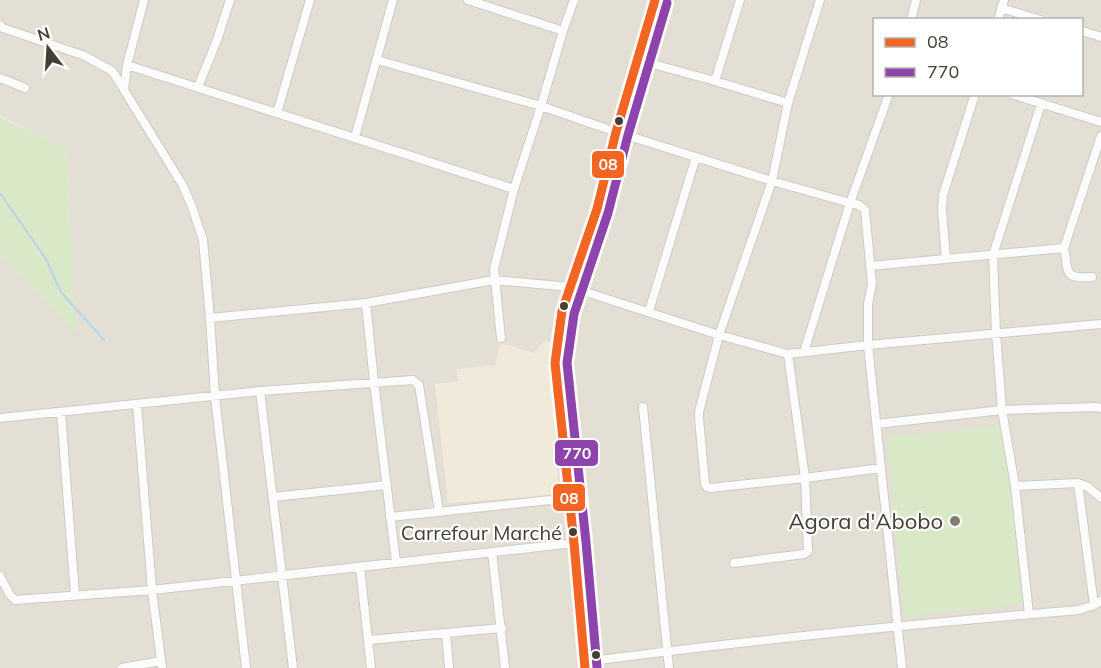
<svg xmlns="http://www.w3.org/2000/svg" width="1101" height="668" font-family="Mulish,sans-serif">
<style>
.residential{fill:#e3dfd5;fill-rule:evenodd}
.commercial{fill:#f1eada}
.green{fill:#d9e9c8}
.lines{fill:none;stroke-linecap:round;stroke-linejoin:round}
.stream{stroke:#b8d4ec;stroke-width:2}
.minor-casing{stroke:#cccbc5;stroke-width:10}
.tertiary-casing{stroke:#cccbc5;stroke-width:12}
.minor{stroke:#fcfcfc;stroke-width:8}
.tertiary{stroke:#fcfcfc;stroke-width:9}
.bus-1-casing{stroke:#fff;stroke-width:14}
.bus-2-casing{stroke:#fff;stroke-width:14}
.bus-1{stroke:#f26522;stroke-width:9}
.bus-2{stroke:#8e44ad;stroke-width:9}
.bus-dot{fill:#443f34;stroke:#fff;stroke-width:2}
.poi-dot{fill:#807c73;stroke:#fff;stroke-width:2}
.labels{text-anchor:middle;stroke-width:4.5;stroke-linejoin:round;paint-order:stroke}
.bus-label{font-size:20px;fill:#443f34;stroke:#fff;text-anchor:end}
.poi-label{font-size:22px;fill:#443f34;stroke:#fff;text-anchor:end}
.line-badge{stroke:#fff;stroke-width:2}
.badge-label{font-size:16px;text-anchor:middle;font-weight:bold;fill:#fff}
</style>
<rect width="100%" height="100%" fill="#eeede8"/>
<path class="residential" d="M0 0H1101V668H0V254L75 331 66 148 0 116ZM874 20H1082V94H874Z"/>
<path class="commercial" d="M545 341 556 342 550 359 559 495 448 503 435 384 459 381 456 369 495 365 501 343 534 353Z"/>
<path class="green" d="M0 117 66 148 76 332 0 254Z
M1005 426 1022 604 905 616 887 437Z"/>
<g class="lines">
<path class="stream" d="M0 193 46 259 61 292 104 340"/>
<defs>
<path id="minor" d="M144 0 127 65 124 90 182 184 191 204 203 240 210 318 215 396 246 668
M468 0 563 31
M820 0 788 103 772 181 719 335 699 412V418L705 484 707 487 710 488 805 478 881 468
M1001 8 1041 20
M911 20 916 0
M998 20 1004 0
M0 25 3 28 85 56 112 71 124 89
M1082 31 1101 37
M377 60 541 106 616 132 772 181 850 203 889 94
M638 60 715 81 788 103
M127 65C256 106 385 147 514 189L541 106 563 31 574 0
M0 78 25 88
M715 81 740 0
M198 87 217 40 230 0
M1011 94 1101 122
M277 113 310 0
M355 137 393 0
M1064 248C1069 273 1063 279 1092 277
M946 259 942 210 943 195 975 94
M870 266 1064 248 1101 136
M366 303 374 382 396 562
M649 311 696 157
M210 318 366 303 494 280 570 287 719 335 788 354 868 345 1101 324
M501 338 494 269 514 189
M804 352 850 203 859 205 865 210 872 284 868 304V345L902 668
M260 391 293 668
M137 404 152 590 162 668
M643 407 669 668
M61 412 75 595
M0 418 260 391 413 380 419 385 439 512
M877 424 1002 410 1096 407 1101 408
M1078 483 1094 605
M1015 486 1078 483 1088 487 1101 498
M273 497 387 485
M390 517 569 498
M492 552 505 668
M734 563 804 554 808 551 805 478 788 354
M360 567 371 668
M0 576 10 595 15 600 152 590 574 543
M1029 614 1015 486 1002 410 996 333 993 255 1041 104
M446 633 449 668
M368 640 502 628
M584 662C748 640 914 624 1079 610L1094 605 1101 601
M122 668 161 661"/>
<path id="tertiary" d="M585 668 574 543 555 363 562 311 597 209 616 132 638 60 655 0"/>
</defs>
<use href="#minor" class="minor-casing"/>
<use href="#tertiary" class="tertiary-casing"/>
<use href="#minor" class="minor"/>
<use href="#tertiary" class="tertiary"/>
<defs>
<path id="bus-1" d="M585 668 574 543 555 363 562 311 597 209 616 132 655 0"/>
<path id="bus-2" d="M597 667 586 542 567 363 574 314 608 213 628 135 667 3"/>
</defs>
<use href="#bus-1" class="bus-1-casing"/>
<use href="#bus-2" class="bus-2-casing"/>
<use href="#bus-1" class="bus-1"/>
<use href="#bus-2" class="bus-2"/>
</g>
<g class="bus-dot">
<circle cx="619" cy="121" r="5"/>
<circle cx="564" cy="306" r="5"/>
<circle cx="573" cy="532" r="5"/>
<circle cx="596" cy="655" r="5"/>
</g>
<circle class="poi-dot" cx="955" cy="521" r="6"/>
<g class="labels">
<g class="bus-label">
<text x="562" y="540">Carrefour Marché</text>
</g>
<g class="poi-label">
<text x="943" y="529">Agora d'Abobo</text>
</g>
</g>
<g class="line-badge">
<rect x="591" y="150" width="34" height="29" rx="6" fill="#f26522"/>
<rect x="554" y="439" width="45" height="28" rx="6" fill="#8e44ad"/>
<rect x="552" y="483" width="34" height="29" rx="6" fill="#f26522"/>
</g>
<g class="badge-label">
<text x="608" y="170">08</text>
<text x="577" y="459">770</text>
<text x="569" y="504">08</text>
</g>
<rect x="873" y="18" width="210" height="78" fill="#ffffff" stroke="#b4b2ae" stroke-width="1.5"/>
<rect x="885" y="38" width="30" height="9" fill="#f26522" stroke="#b4b2ae" stroke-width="1.5"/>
<text x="927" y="48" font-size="18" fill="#443f34">08</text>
<rect x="885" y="68" width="30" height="9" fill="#8e44ad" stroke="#b4b2ae" stroke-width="1.5"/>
<text x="927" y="78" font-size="18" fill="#443f34">770</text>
<g transform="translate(48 48) rotate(343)" stroke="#ffffff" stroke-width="4.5" paint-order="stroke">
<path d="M0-4.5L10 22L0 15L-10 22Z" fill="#443f34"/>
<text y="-9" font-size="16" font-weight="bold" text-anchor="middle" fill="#443f34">N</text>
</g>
</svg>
